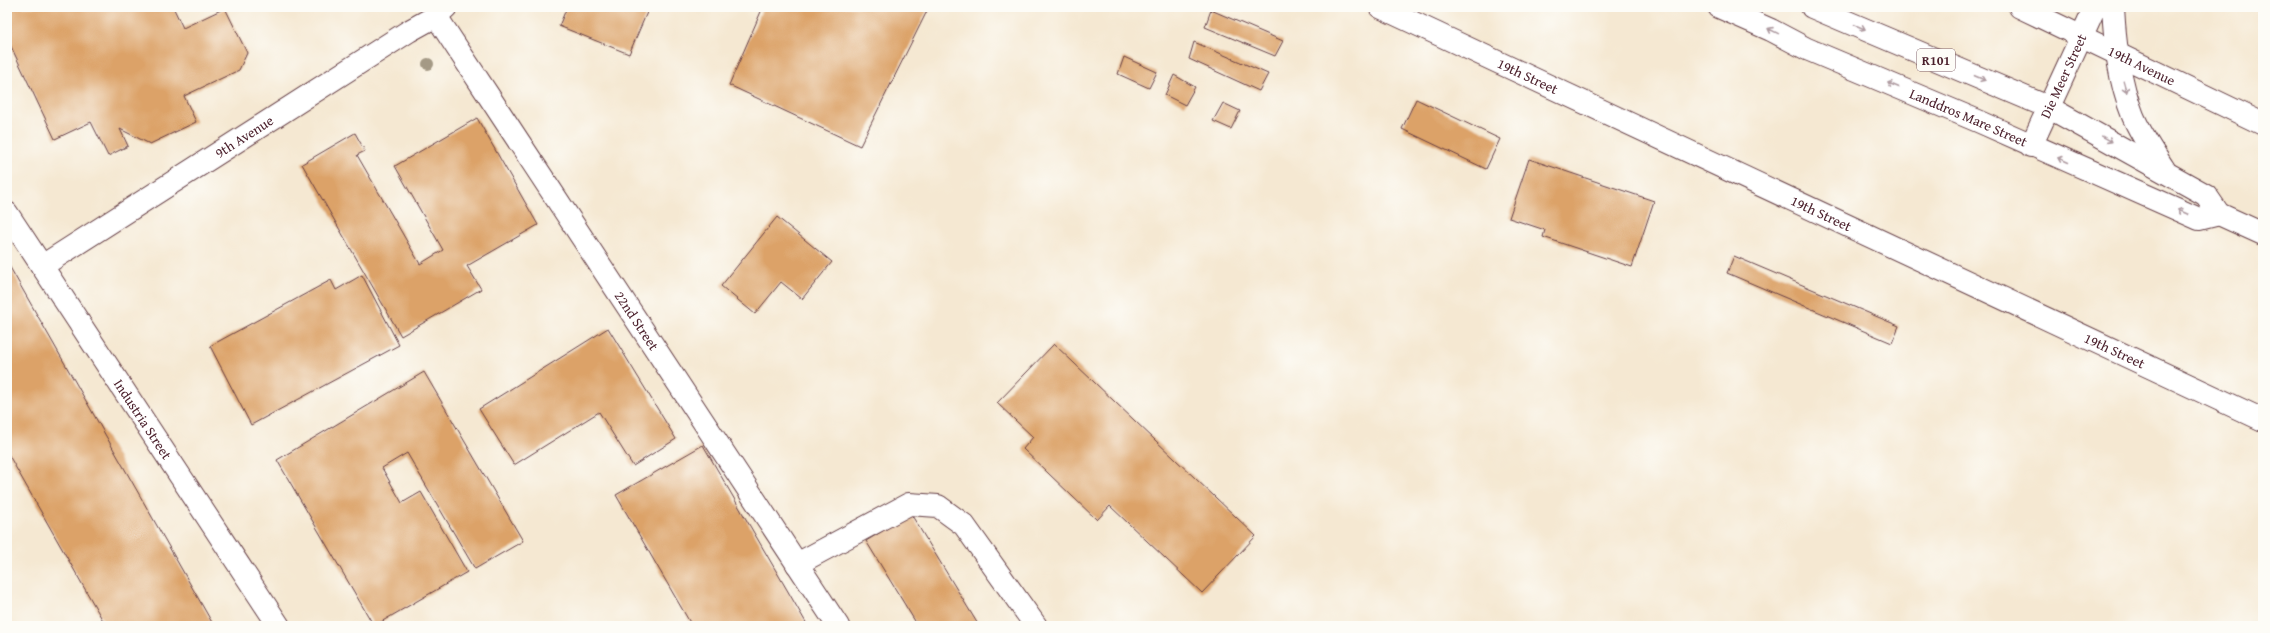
<svg xmlns="http://www.w3.org/2000/svg" width="2270" height="633" font-family="'Gentium Book Plus',serif">
<style>
.building{fill:#dca268}
.lines{fill:none;stroke-linecap:round;stroke-linejoin:round}
.minor-casing{stroke:#643d44;stroke-width:24}
.major-casing{stroke:#643d44;stroke-width:24}
.minor{stroke:#fff;stroke-width:22}
.major{stroke:#fff;stroke-width:22}
.tree{fill:#a49985}
.oneway{stroke:#ae9aa0}
.labels{text-anchor:middle;stroke-width:4;stroke-linejoin:round;paint-order:stroke}
.shield{fill:#fdfcf7;stroke:#806168;stroke-width:1}
.shield-label{font-size:13px;font-weight:bold;fill:#4a1f2b}
.street-label{font-size:14px;fill:#4a1f2b;stroke:#fdfcf7}
</style>
<rect width="100%" height="100%" fill="#fdfcf7"/>
<filter id="ink" filterUnits="userSpaceOnUse"><feTurbulence type="fractalNoise" baseFrequency=".025" numOctaves="2"/><feDisplacementMap in="SourceGraphic" scale="8" xChannelSelector="R" yChannelSelector="G"/><feConvolveMatrix kernelMatrix="1 2 1 2 8 2 1 2 1" color-interpolation-filters="sRGB"/></filter>
<filter id="wash" filterUnits="userSpaceOnUse"><feTurbulence type="fractalNoise" baseFrequency=".012" numOctaves="4" result="noise"/><feDisplacementMap in="SourceGraphic" scale="16" xChannelSelector="R" yChannelSelector="G"/><feGaussianBlur stdDeviation="0.9" result="paint"/><feColorMatrix in="noise" values="0 0 0 0 0 0 0 0 0 0 0 0 0 0 0 0 0 1.4 0 .05"/><feComposite in="paint" operator="in"/></filter>
<g filter="url(#wash)">
<rect width="100%" height="100%" fill="#f5e8d2"/>
<g id="blocks">
<path class="building" d="M7 7H173L183 28 225 8 247 53 239 70 184 96 196 122 150 144 120 129 128 146 108 156 91 122 55 139 7 38Z
M567 7H641L648 10 629 54 559 26Z
M763 7H929L860 146 729 85Z
M1211 10 1283 41 1275 56 1205 27Z
M1194 42 1268 74 1259 91 1189 59Z
M1124 57 1157 72 1149 88 1118 74Z
M1174 75 1195 87 1185 105 1165 95Z
M1416 99 1500 139 1486 169 1402 129Z
M1223 103 1240 111 1231 129 1213 121Z
M477 118 538 225 467 266 481 289 401 336 302 164 355 133 365 151 357 155 420 264 443 250 395 166Z
M1529 159 1654 201 1632 267 1543 237 1545 230 1509 218Z
M777 217 832 262 802 299 781 282 755 314 721 286Z
M1734 256 1899 326 1892 343 1727 273Z
M7 262 214 626H106L7 452Z
M362 275 399 345 251 425 210 346 331 280 336 290Z
M608 328 676 439 633 466 599 412 514 465 479 409Z
M1054 344 1256 536 1202 593 1110 506 1097 520 1023 449 1033 437 997 403Z
M424 372 523 541 475 569 407 453 382 468 402 503 421 492 467 572 374 626 277 460Z
M703 445 808 626H692L616 495Z
M911 514 979 626H918L866 541Z"/>
</g>
</g>
<g filter="url(#ink)">
<use href="#blocks" fill-opacity="0" stroke="#643d44" stroke-width="1"/>
<g class="lines">
<defs>
<g id="minor">
<path id="s1" d="M1380 7 2263 420"/>
<path id="s2" d="M2020 7 2263 124"/>
<path id="s3" d="M436 16 838 626"/>
<path id="s4" d="M2031 146 2095 7"/>
<path id="s5" d="M7 213 279 626"/>
<path id="s6" d="M42 266 409 31 436 16 446 7"/>
<path d="M797 564 909 504 938 506 964 525 1036 626"/>
</g>
<g id="major">
<path id="s7" d="M1719 7 1771 30 1807 49 1978 121 2199 219 2219 214"/>
<path d="M1812 7 2048 107 2206 195 2219 214 2263 234"/>
<path d="M2113 7C2115 44 2119 81 2133 116 2141 135 2153 152 2164 169"/>
</g>
</defs>
<use href="#minor" class="minor-casing"/>
<use href="#major" class="major-casing"/>
<use href="#minor" class="minor"/>
<use href="#major" class="major"/>
</g>
<circle class="tree" cx="428" cy="64" r="6"/>
<defs><path id="oneway-shaft" d="M-6 0H5M1.5-3L5.5 0L1.5 3" fill="none" stroke-width="1.6" stroke-linecap="round" stroke-linejoin="round"/></defs>
<g class="oneway">
<use href="#oneway-shaft" transform="translate(1860 27) rotate(23)"/>
<use href="#oneway-shaft" transform="translate(1773 31) rotate(-154)"/>
<use href="#oneway-shaft" transform="translate(1980 78) rotate(23)"/>
<use href="#oneway-shaft" transform="translate(1893 85) rotate(-157)"/>
<use href="#oneway-shaft" transform="translate(2125 87) rotate(74)"/>
<use href="#oneway-shaft" transform="translate(2107 139) rotate(29)"/>
<use href="#oneway-shaft" transform="translate(2063 160) rotate(-156)"/>
<use href="#oneway-shaft" transform="translate(2183 212) rotate(-156)"/>
</g>
</g>
<g class="labels">
<rect class="shield" x="1917" y="49" width="38" height="22" rx="3"/>
<g class="shield-label">
<text x="1936" y="65">R101</text>
</g>
<g class="street-label">
<text dy="5" stroke="none"><textPath href="#s2" startOffset="135">19th Avenue</textPath></text>
<text dy="5" stroke="none"><textPath href="#s1" startOffset="163">19th Street</textPath></text>
<text dy="5" stroke="none"><textPath href="#s4" startOffset="77">Die Meer Street</textPath></text>
<text dy="5" stroke="none"><textPath href="#s7" startOffset="273">Landdros Mare Street</textPath></text>
<text dy="5" stroke="none"><textPath href="#s6" startOffset="240">9th Avenue</textPath></text>
<text dy="5" stroke="none"><textPath href="#s1" startOffset="487">19th Street</textPath></text>
<text dy="5" stroke="none"><textPath href="#s3" startOffset="365">22nd Street</textPath></text>
<text dy="5" stroke="none"><textPath href="#s1" startOffset="811">19th Street</textPath></text>
<text dy="5" stroke="none"><textPath href="#s5" startOffset="247">Industria Street</textPath></text>
</g>
</g>
<rect width="2270" height="633" fill="none" stroke="#fdfcf7" stroke-width="24"/>
</svg>
